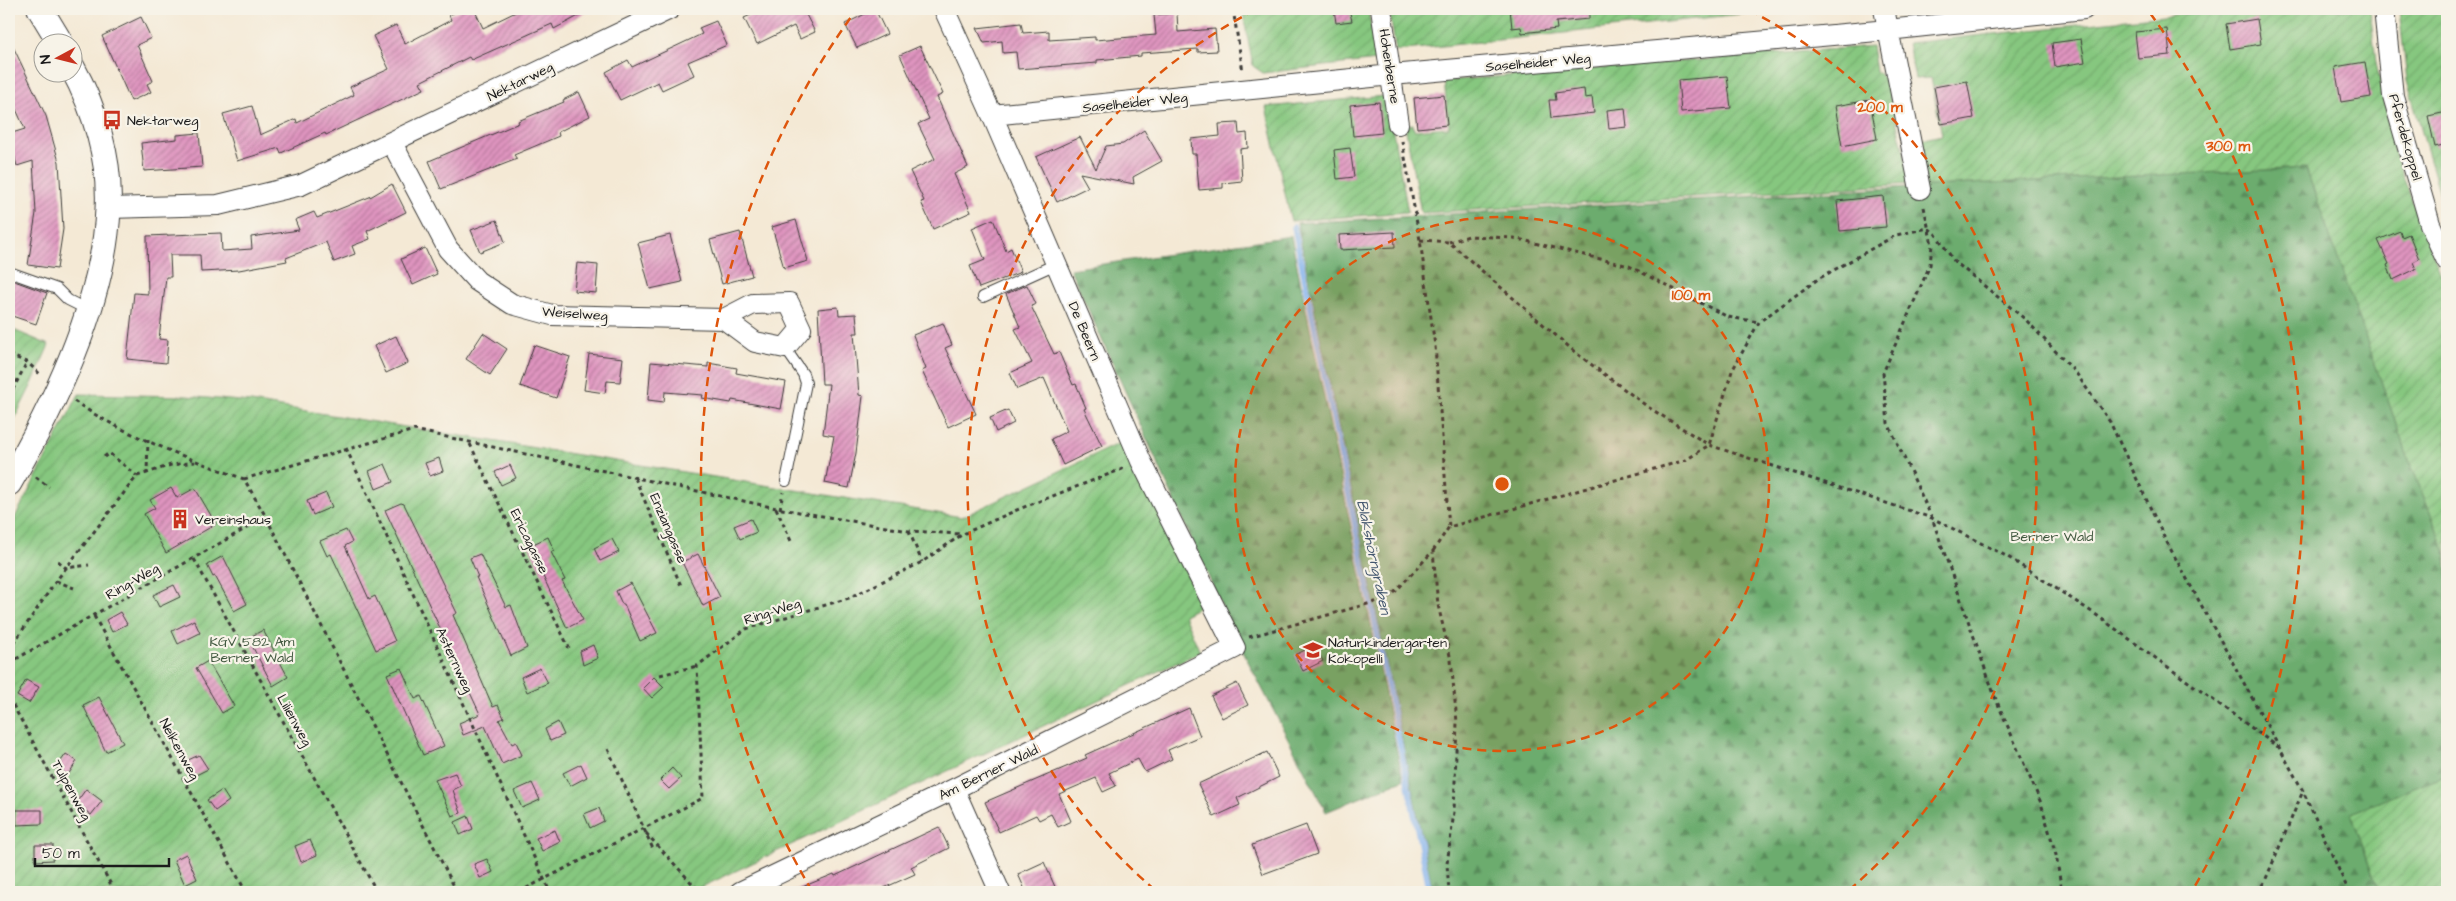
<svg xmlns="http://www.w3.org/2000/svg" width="2456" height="901" font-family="'Architects Daughter',sans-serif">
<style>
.forest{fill:url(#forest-firs);stroke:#446445}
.garden{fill:url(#garden-furrows);stroke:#51724e}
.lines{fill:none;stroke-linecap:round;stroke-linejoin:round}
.stream{stroke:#83b2ee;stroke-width:5.5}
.building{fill:url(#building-hatch)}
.service-casing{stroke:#3c3b38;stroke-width:12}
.minor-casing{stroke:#3c3b38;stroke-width:22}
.tertiary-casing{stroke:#3c3b38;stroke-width:27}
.path{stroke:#3c3b38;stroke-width:3;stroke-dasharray:4 4;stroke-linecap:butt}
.service{stroke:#fff;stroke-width:10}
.minor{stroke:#fff;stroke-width:20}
.tertiary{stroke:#fff;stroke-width:25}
.ring{fill:none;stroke:#de560d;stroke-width:2.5;stroke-dasharray:9 6}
.labels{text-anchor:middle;stroke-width:4.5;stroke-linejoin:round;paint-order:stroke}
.street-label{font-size:14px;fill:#1c1c1c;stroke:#f7f3e8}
.poi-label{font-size:14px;fill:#1c1c1c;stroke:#f7f3e8;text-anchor:start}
.park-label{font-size:14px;fill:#41583f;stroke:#f7f3e8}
.water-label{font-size:15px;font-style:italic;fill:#455870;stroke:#f7f3e8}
.centre{fill:#de560d;stroke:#f7f3e8;stroke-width:2.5}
.ring-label{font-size:15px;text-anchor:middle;font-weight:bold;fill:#de560d;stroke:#f7f3e8;stroke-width:4.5;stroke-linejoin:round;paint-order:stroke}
</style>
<defs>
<pattern id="forest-firs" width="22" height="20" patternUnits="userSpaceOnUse" patternTransform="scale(1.25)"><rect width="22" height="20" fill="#6cac6e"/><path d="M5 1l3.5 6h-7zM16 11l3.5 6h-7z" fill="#588b5a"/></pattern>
<pattern id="garden-furrows" width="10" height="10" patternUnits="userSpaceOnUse" patternTransform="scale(1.25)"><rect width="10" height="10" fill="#86c77f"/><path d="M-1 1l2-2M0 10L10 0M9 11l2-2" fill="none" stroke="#73aa6d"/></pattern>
<pattern id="building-hatch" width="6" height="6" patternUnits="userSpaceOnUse" patternTransform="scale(1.25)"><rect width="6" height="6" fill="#df94bf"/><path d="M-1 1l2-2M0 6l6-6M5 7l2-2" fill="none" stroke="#b4789a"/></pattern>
</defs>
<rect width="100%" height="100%" fill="#f7f3e8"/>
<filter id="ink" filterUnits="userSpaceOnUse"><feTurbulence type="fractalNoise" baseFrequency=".02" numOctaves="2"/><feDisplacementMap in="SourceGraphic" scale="10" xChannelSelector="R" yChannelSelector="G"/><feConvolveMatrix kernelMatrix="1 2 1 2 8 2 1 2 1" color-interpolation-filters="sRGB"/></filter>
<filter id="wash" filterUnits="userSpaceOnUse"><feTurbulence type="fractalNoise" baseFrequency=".0096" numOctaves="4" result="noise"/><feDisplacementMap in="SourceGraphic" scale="20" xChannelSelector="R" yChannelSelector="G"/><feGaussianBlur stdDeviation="1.12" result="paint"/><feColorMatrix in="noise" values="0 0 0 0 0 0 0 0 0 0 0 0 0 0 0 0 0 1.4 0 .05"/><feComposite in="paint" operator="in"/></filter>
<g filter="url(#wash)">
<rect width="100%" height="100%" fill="#f4e9d5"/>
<path class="forest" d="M2306 168 2408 457 2447 555V775L2351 813 2379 892H1433L1297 223 1926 186Z
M1291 236 1403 780 1326 812 1238 642 1070 269Z"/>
<path class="garden" d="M1242 9H1368L1377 60 1263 73 1253 66Z
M1389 9H1788L1396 51Z
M2230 9H2370L2376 62 2397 161 2447 290V555L2408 457 2306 168 1926 186 1919 140 1942 135 1931 78 1915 79 1908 43Z
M2399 9H2447V218L2407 81Z
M1872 46 1876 71 1886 80 1912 184 1421 213 1405 125 1413 124 1414 130 1449 127 1444 81Z
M1384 96 1387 99 1408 212 1291 221 1266 107Z
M9 328 49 345 32 384 9 430Z
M79 394 186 396 251 402 962 517 1126 440 1203 605 1184 615 1200 652 691 892H9V529Z
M2447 775V892H2379L2351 813Z"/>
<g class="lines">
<path class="stream" d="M1294 227 1430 892"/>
</g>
<g id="blocks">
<path class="building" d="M462 9H474L483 28 522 9H592L554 29 552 24 471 60 469 57 420 82 424 89 326 135 325 133 281 153 279 148 237 161 223 114 252 106 260 135 296 119 297 123 354 95 350 87 389 69 373 36 396 25 405 44 451 20 449 15Z
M764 9H803L815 32 800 39 794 26 757 44 744 18Z
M875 9 887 34 857 48 845 24Z
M1334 9H1349L1352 21 1336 23Z
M1510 9H1589V19L1556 22 1557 29 1522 33 1521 27 1512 28Z
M1177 13 1178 32 1215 29 1217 51 1198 52V49L1141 53V56L1097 60V63L1018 69 1016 52 1003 53 1002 41 984 43 977 28 1021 23 1023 33 1049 31V40L1095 37V40L1156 35 1154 15Z
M141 17 151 38 137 45 153 81 147 84 151 92 131 101 102 36Z
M2257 19 2261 44 2230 49 2226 24Z
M716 21 727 45 688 62 694 75 662 90 658 82 620 100 606 72 628 60 632 67 702 34 699 28Z
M2167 29 2170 55 2138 58 2135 32Z
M9 38 46 116 59 162 63 229 57 269 28 265 36 213 33 161 17 166 9 136V134L25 129 9 94Z
M2081 39 2085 62 2055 67 2052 43Z
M920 46 943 94 937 97 968 167 954 174 971 212 933 229 921 202 924 201 910 171 935 159 918 124 929 119 900 55Z
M2365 62 2371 97 2341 102 2335 67Z
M1727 76 1731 108 1681 112 1678 80Z
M1967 81 1974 118 1941 124 1934 87Z
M1584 89 1585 98 1592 97 1594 113 1551 118 1549 100H1556L1555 93Z
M579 92 590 116 558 132 559 136 514 155 517 159 441 189 429 161 519 123 518 121 564 102 563 100Z
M1444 95 1447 125 1417 128 1414 98Z
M1870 100 1877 139 1842 146 1835 106Z
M1379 102 1382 133 1353 136 1350 105Z
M1625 108 1627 127 1609 129 1607 110Z
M2447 112V144L2435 147 2428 116Z
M1238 123 1239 134 1247 133 1248 148 1240 149 1242 181 1223 183V188L1199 190 1196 154H1192L1191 139 1220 136 1219 124Z
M1144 130 1162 161 1133 177 1134 184 1080 173 1088 187 1057 202 1036 157 1080 137 1096 169 1106 146 1123 144Z
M199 133 202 167 144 171 141 143 177 139V135Z
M1350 148 1354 177 1337 179 1334 150Z
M392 184 406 212 367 231 370 239 352 246 355 254 334 262 326 242 286 258 287 261 239 270 201 272 200 255H170L171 277H166L159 339 168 340 166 363 127 359 134 293 148 294 147 236 221 233 222 251 252 249 251 237 299 230 295 220 314 212 317 218 372 196Z
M1883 196 1886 227 1840 231 1837 201Z
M993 219 1006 251 1011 248 1021 272 979 288 970 266 985 260 972 228Z
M497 220 505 242 480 252 471 230Z
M796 220 808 261 784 268 772 227Z
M2400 231 2402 237 2409 234 2419 259 2413 262 2416 269 2393 280 2387 265 2389 264 2378 240Z
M740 232 752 276 722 284 710 240Z
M1394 232 1395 247 1340 250 1339 235Z
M670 235 682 282 650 289 638 243Z
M425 248 437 274 413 285 401 259Z
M577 263 598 265 596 293 574 291Z
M9 279 47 293 36 324 9 315Z
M1027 285 1036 304 1031 306 1054 354 1059 352 1073 385 1076 384 1086 408 1084 409 1102 446 1063 465 1051 439 1067 431 1044 378 1017 389 1010 373 1032 363 1015 329 1020 327 1006 294Z
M838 307 839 315 856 314 858 333H854L859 395 863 396 856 453 849 488 825 483 834 436 823 434 829 384H822L818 309Z
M943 323 952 345 945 348 976 414 948 427 922 371 926 369 913 335Z
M483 333 507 349 490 375 466 359Z
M396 336 408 363 386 373 374 346Z
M534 345 570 357 556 398 520 386Z
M589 354 623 358 620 382 607 381 605 393 584 390Z
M651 362 708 367V363L737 368 736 373 786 382 781 409 732 400 731 403 702 398 703 395 665 392 664 402 648 400Z
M1008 410 1014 423 996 432 990 418Z
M439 458 443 471 430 476 425 463Z
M385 464 393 482 376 489 369 471Z
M510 465 516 478 501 485 495 472Z
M171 488 177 498 195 488 216 524 166 553 144 514 155 508 150 500Z
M326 493 332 507 313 515 307 501Z
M401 503 404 504 457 613 453 615 493 707 498 705 504 718 499 720 512 744 516 742 522 755 502 764 485 726 463 735 459 723 480 714 385 510Z
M751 519 757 532 740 539 734 526Z
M346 530 352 542 345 546 369 599 375 596 395 641 376 650 331 554 327 556 320 541Z
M548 537 554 550 551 552 565 580 562 581 583 620 567 628 529 546Z
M612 539 619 552 600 561 594 548Z
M480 554 506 607 511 605 527 648 511 656 476 577H478L470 558Z
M698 554 720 597 703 606 682 562Z
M223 556 247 604 234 611 215 576 213 577 207 565Z
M631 583 657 633 640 641 624 604H622L616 591Z
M174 585 180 597 159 607 153 595Z
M120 612 127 624 112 632 106 620Z
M194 620 200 633 178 644 172 631Z
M263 630 288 677 273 686 248 638Z
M593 645 598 658 583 665 580 651Z
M1315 645 1323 661 1303 671 1295 655Z
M208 661 234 706 222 713 196 668Z
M401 668 415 699 421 696 444 746 423 755 387 674Z
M540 668 548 683 527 692 521 677Z
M654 677 664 687 652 698 643 688Z
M26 680 39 687 29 703 17 696Z
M1237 683 1248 705 1222 718 1211 696Z
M99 697 123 743 106 752 83 705Z
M1189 708 1200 736 1168 750 1172 759 1145 772 1138 759 1109 773 1116 786 1103 792 1096 778 1059 794 1071 821 1058 827 1051 814 1039 820 1036 815 999 832 985 802 1087 758 1085 755Z
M558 722 564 735 550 741 545 729Z
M1267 752 1279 777 1237 798 1240 805 1214 817 1198 784Z
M66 754 77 761 68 775 56 768Z
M199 755 208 769 192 777 184 762Z
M581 764 587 777 570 786 563 773Z
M672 768 681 778 669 789 660 780Z
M455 773 461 786 453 790 461 813 452 816 435 780Z
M532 783 540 800 522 808 514 791Z
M86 789 102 801 91 815 76 803Z
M222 790 229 801 215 811 207 800Z
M599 808 604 821 590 828 584 814Z
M16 810H42V824L16 825Z
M468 816 473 829 460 835 455 822Z
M1306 825 1317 854 1263 874 1252 845Z
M939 827 949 848 911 867 915 874 884 888 886 892H790L834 874 835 876Z
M555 830 560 842 542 851 536 838Z
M310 840 317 855 301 862 295 846Z
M35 845H53V860L35 861Z
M186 854 197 879 185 885 174 860Z
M487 859 493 872 480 878 474 864Z
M1044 862 1056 889 1048 892H1026L1018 874Z"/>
</g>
</g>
<g filter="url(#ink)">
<use href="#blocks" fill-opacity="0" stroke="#3c3b38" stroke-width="1"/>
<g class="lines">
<defs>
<path id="service" d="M9 272 57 289 68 300 88 310
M983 297 1056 264
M785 348 803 374 806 383 786 481"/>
<path id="minor" d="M1381 9 1398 124
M1884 9 1920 189
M2384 9 2393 96 2430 224 2447 261
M992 115 1392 75 1888 30 2084 9
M392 143 448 249 477 281 512 304 552 315 724 319 753 304 789 303 801 329 785 348 755 342 724 319
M109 208 218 205 301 185 670 9
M954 789 1000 892
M740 892 954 789 1235 648 1141 461 992 115 944 9"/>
<path id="tertiary" d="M40 9 60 42
M9 483C55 404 104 302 108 209 111 161 95 109 72 67"/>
</defs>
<use href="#service" class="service-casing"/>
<use href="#minor" class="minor-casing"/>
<use href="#tertiary" class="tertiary-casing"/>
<path class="path" d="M1233 9 1243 72
M1402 141 1420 240 1435 346 1449 527
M1924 207 1932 245 1930 265 1883 373 1888 423 1932 518 1995 697 2041 803 2056 855 2062 892
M1420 240 1449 242 1576 353 1648 407 1709 445 1932 518 2008 557 2095 614 2278 747
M1449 242 1469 236 1514 238 1629 266 1728 317 1759 322
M9 355 27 362 42 376
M9 397 27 362
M74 401C121 434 190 459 244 479L266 517 457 892
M148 439 147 473 171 465 195 462
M470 444 569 648
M346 448 550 892
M104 457 109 453 137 476
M36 477 49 487
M635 478 682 588
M244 479 414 430 776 508 909 531 961 534
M776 508 791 541
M780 509 783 492
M909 531 922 562
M1433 551 1449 527 1686 460 1709 445 1732 371 1759 322 1818 279 1896 235 1928 228 1935 233 1954 261 2026 320 2076 373 2110 422 2164 537 2303 791 2349 892
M194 559 377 892
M58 561 66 568 89 565
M56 581 74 588
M94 616 246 892
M1249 637 1382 600 1393 594 1433 551 1438 605 1451 660 1457 722 1454 812 1447 864 1449 892
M9 650 56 581 137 476 147 473
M9 663 266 517
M660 675 697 666
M9 698 115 892
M608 749 653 849
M646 833 700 892
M519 892 703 798 697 666 746 629 849 598 922 562 963 534 1019 509 1125 468
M2257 892 2265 881 2303 791"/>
<use href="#service" class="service"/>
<use href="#minor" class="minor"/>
<use href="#tertiary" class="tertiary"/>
</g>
</g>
<circle cx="1502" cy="484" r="267" fill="#de560d" fill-opacity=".12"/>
<g class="ring">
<circle cx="1502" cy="484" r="267"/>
<path d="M1155 890A534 534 0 0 1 1255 10M1749 10A534 534 0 0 1 1849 890"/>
<path d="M812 891A801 801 0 0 1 854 13M2150 13A801 801 0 0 1 2192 891"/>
</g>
<defs>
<symbol id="bus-bare" viewBox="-9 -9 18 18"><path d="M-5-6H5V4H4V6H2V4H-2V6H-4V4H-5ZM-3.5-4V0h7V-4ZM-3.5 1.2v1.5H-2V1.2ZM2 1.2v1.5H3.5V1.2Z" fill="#c8321e" stroke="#f7f3e8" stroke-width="2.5" paint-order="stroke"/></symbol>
<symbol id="building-bare" viewBox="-9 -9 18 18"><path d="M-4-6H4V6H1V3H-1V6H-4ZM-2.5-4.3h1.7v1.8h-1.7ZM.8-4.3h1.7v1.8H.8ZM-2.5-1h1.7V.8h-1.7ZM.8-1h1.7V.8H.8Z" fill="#c8321e" stroke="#f7f3e8" stroke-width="2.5" paint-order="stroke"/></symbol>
<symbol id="school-bare" viewBox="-9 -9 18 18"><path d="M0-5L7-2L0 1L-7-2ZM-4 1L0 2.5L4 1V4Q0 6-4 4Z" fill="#c8321e" stroke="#f7f3e8" stroke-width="2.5" paint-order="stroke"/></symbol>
</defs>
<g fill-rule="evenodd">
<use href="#bus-bare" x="98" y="106" width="28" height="28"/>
<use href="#building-bare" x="166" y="505" width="28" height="28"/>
<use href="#school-bare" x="1299" y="636" width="28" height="28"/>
</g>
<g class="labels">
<g class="street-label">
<text transform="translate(1538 62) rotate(-5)" y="5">Saselheider Weg</text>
<text transform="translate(1390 66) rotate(81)" y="5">Hohenberne</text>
<text transform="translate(520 81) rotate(-26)" y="5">Nektarweg</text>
<text transform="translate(1135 102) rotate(-6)" y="5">Saselheider Weg</text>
<text transform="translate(2406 137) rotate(74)" y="5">Pferdekoppel</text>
<text transform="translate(575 313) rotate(4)" y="5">Weiselweg</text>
<text transform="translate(1085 331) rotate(67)" y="5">De Beern</text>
<text transform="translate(669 528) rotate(67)" y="5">Enziangasse</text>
<text transform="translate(530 541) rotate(64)" y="5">Ericagasse</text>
<text transform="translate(132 581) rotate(-30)" y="5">Ring-Weg</text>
<text transform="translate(772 611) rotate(-18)" y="5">Ring-Weg</text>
<text transform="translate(455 660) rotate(65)" y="5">Asternweg</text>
<text transform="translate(295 720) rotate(61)" y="5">Lilienweg</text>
<text transform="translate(180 749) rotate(61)" y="5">Nelkenweg</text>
<text transform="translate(988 772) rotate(-26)" y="5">Am Berner Wald</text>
<text transform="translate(72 790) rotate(61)" y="5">Tulpenweg</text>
</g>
<g class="poi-label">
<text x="127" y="125">Nektarweg</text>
<text x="195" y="524">Vereinshaus</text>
<text x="1328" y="647">Naturkindergarten<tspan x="1328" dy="16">Kokopelli</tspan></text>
</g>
<g class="park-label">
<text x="2052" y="541">Berner Wald</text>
<text x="252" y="646">KGV 582 Am<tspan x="252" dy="16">Berner Wald</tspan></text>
</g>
<g class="water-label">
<text transform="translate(1374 557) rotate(78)" y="5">Blakshörngraben</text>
</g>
</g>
<circle cx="1502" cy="484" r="8" class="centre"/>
<g class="ring-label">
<text x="1880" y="112">200 m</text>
<text x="2228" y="151">300 m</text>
<text x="1691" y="300">100 m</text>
</g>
<rect width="2456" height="901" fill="none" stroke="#f7f3e8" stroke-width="30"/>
<g transform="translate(58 58) rotate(263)"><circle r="24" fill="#f7f3e8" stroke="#9f9d96"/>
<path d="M0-4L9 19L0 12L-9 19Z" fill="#c8321e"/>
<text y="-8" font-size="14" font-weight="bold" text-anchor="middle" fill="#1c1c1c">N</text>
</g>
<path d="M35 858v8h134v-8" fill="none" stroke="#1c1c1c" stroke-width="2.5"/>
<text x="42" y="858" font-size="15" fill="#1c1c1c" stroke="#f7f3e8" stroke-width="4" paint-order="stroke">50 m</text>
</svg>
